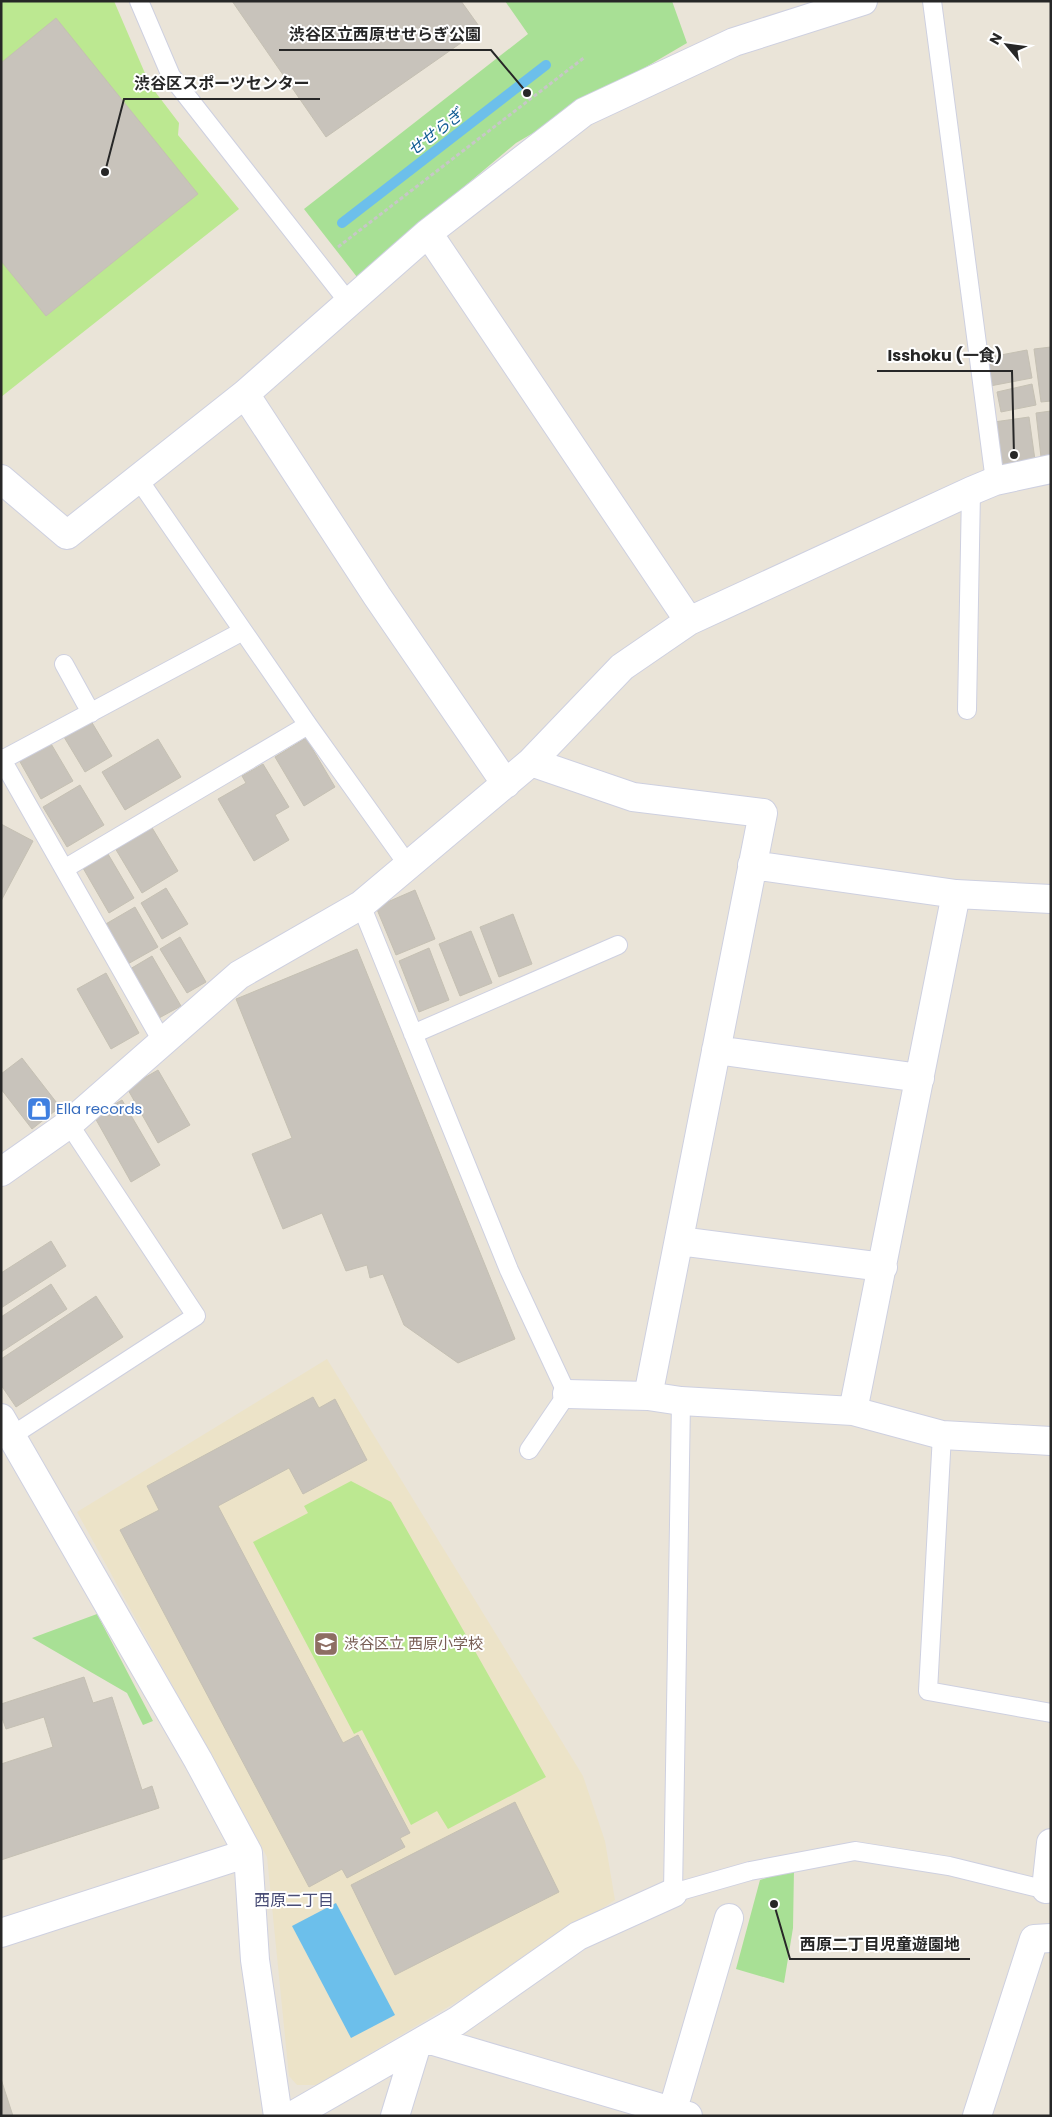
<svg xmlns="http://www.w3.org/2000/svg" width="1052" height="2117" font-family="Poppins,'Noto Sans JP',sans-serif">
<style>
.education{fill:#ece3c8}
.green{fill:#a8e095}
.pitch{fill:#bce891}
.water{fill:#6cbfeb}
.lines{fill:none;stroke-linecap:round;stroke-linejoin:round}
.stream{stroke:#6cbfeb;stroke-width:10}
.building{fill:#c8c3bb;stroke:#c5c0b3}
.service-casing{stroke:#ced0e0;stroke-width:20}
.minor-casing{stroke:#ced0e0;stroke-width:30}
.path{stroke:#c7c7c7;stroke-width:3;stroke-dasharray:4 2.5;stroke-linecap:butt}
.service{stroke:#fff;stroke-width:18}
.minor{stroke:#fff;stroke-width:28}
.labels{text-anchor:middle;stroke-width:4;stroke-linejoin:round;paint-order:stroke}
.shop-label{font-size:15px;fill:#366cbe;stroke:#fff;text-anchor:start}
.education-label{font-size:15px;fill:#785e54;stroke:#fff;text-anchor:start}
.water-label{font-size:16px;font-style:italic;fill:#0f5b93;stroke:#fff}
.neighbourhood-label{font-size:16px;fill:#494d76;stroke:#fff}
.leader{fill:none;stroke:#272727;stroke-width:2}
.callout-dot{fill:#272727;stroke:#fff;stroke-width:2}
.callout-label{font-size:16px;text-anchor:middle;font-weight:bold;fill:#272727;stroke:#fff;stroke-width:4;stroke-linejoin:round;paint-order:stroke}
</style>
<rect width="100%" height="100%" fill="#eae4d8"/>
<path class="education" d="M327 1359 583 1776 605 1841 615 1900 510 1970 317 2085H297L289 2076 267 1857 77 1512Z"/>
<path class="green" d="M505 1H672L687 43 516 143 357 277 304 209 528 34Z
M97 1614 153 1721 143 1725 127 1693 32 1638Z
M794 1869 793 1928 784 1983 736 1969 760 1880Z"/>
<path class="pitch" d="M1 1H114L150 85 179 123 178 135 239 209 1 397Z
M351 1481 391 1502 546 1777 448 1829 437 1811 411 1825 362 1730 354 1734 253 1542 308 1513 304 1506Z"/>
<path class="water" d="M336 1903 395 2015 351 2038 292 1926Z"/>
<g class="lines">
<path class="stream" d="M342 223 546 65"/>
</g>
<path class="building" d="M232 1H461L481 29 326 137Z
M56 18 198 194 46 316 1 261V63Z
M1051 347V401L1041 402 1034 349Z
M1027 350 1032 378 990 386 985 358Z
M1032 384 1036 405 1001 412 997 392Z
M1051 411V456L1041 457 1036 413Z
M1029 417 1035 460 1000 465 994 422Z
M91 721 112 756 85 772 64 737Z
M306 738 335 787 304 806 275 757Z
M158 739 181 777 125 810 102 772Z
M50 742 73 781 41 799 19 760Z
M263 764 289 807 275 815 289 840 254 861 218 799 246 783 242 776Z
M80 785 104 825 67 847 43 807Z
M1 824 33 841 1 901Z
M151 826 178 871 142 893 115 848Z
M108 854 134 898 109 913 83 868Z
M166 888 188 924 162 939 141 903Z
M415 890 435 939 396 955 376 907Z
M135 907 158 947 126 965 104 925Z
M513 914 532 964 499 977 480 927Z
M471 931 492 983 460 996 439 944Z
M180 937 206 982 187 993 160 949Z
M429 948 449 1000 419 1012 399 961Z
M357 949 515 1339 458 1363 404 1325 383 1274 370 1278 367 1265 346 1271 322 1213 283 1229 252 1154 292 1138 236 999Z
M152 956 181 1006 159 1018 130 969Z
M106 973 139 1033 111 1049 77 989Z
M22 1058 60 1107 32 1129 1 1089V1074Z
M158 1070 190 1125 158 1143 127 1088Z
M122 1100 160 1165 131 1182 94 1116Z
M51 1241 66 1266 1 1308V1273Z
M51 1284 67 1309 1 1352V1317Z
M96 1296 123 1337 16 1407 1 1385V1359Z
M313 1397 319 1408 335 1399 367 1460 303 1494 289 1468 218 1506 343 1743 358 1735 410 1833 400 1838 405 1847 347 1878 342 1869 309 1887 120 1530 159 1510 147 1486Z
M84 1677 93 1703 112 1697 142 1790 152 1786 159 1808 1 1860V1764L53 1747 44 1717 6 1729 1 1715V1704Z
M515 1802 559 1892 395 1975 351 1885Z
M1 2079 13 2116H1Z"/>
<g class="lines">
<defs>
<path id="service" d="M139 1 171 76 350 304
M932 1 995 481
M139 480 308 725 408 865
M64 664 91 713
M967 710 971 491
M1 758 163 1043
M2 760 243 631
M64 869 308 725
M361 905 509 1270 567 1394 529 1450
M413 1034 618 945
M681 1401 673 1893 750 1871 855 1851 949 1866 1051 1891
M13 1435 196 1316 69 1124
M942 1435 928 1691 1051 1713"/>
<path id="minor" d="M428 233 689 621
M245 394 377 596 506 784
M1 479 67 535 245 394 428 233 584 112 734 42 863 1
M531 762 633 797 763 813 648 1396
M752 865 956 894 1051 899
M716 1050 920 1078
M1 1172 69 1124 239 975 361 905 531 762 622 667 689 621 971 491 995 481 1051 469
M679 1241 883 1267
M567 1394 648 1396 681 1401 853 1411 942 1435 1051 1441
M853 1411 956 894
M1 1418 198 1760 248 1853 255 1960 278 2116
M1046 1889 1051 1843
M1 1933 248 1853
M427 2039 688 2116
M292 2116 457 2021 578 1936 673 1893
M395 2116 417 2044
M671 2116 729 1918
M977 2116 1034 1939 1051 1938"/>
</defs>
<use href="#service" class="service-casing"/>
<use href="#minor" class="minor-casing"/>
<path class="path" d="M338 247 585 57"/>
<use href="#service" class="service"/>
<use href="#minor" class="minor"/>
</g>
<defs>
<symbol id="shop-square" viewBox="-11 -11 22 22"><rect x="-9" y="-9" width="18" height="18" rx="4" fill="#3f7fe0" stroke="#fff"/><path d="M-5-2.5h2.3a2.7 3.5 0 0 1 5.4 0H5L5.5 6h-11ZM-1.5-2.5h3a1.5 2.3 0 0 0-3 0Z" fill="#fff"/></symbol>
<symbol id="school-square" viewBox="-11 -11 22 22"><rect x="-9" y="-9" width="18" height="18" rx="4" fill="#8d6e63" stroke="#fff"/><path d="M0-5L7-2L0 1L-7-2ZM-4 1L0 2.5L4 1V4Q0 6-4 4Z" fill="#fff"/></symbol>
</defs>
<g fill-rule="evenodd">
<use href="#shop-square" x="25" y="1095" width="28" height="28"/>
<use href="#school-square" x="312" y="1630" width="28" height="28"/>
</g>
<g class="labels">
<g class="shop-label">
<text x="56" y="1114">Ella records</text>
</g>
<g class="education-label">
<text x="344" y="1649">渋谷区立 西原小学校</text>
</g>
<g class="water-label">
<text transform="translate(435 132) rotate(-38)" y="6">せせらぎ</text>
</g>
<g class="neighbourhood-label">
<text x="294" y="1906">西原二丁目</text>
</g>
</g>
<path class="leader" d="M527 93L491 50H279M105 172L124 99H320M1014 455L1012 371H877M774 1904L790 1959H970"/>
<g class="callout-dot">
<circle cx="527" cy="93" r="5"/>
<circle cx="105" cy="172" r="5"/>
<circle cx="1014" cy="455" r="5"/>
<circle cx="774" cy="1904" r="5"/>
</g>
<g class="callout-label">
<text x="385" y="40">渋谷区立西原せせらぎ公園</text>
<text x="222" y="89">渋谷区スポーツセンター</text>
<text x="945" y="361">Isshoku (一食)</text>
<text x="880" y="1950">西原二丁目児童遊園地</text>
</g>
<rect width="1052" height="2117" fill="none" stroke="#272727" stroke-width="5"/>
<g transform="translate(1007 45) rotate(299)" stroke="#ffffff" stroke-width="4" paint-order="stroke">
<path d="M0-4L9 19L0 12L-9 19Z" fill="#272727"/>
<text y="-8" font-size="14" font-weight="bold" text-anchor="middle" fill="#272727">N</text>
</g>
</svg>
